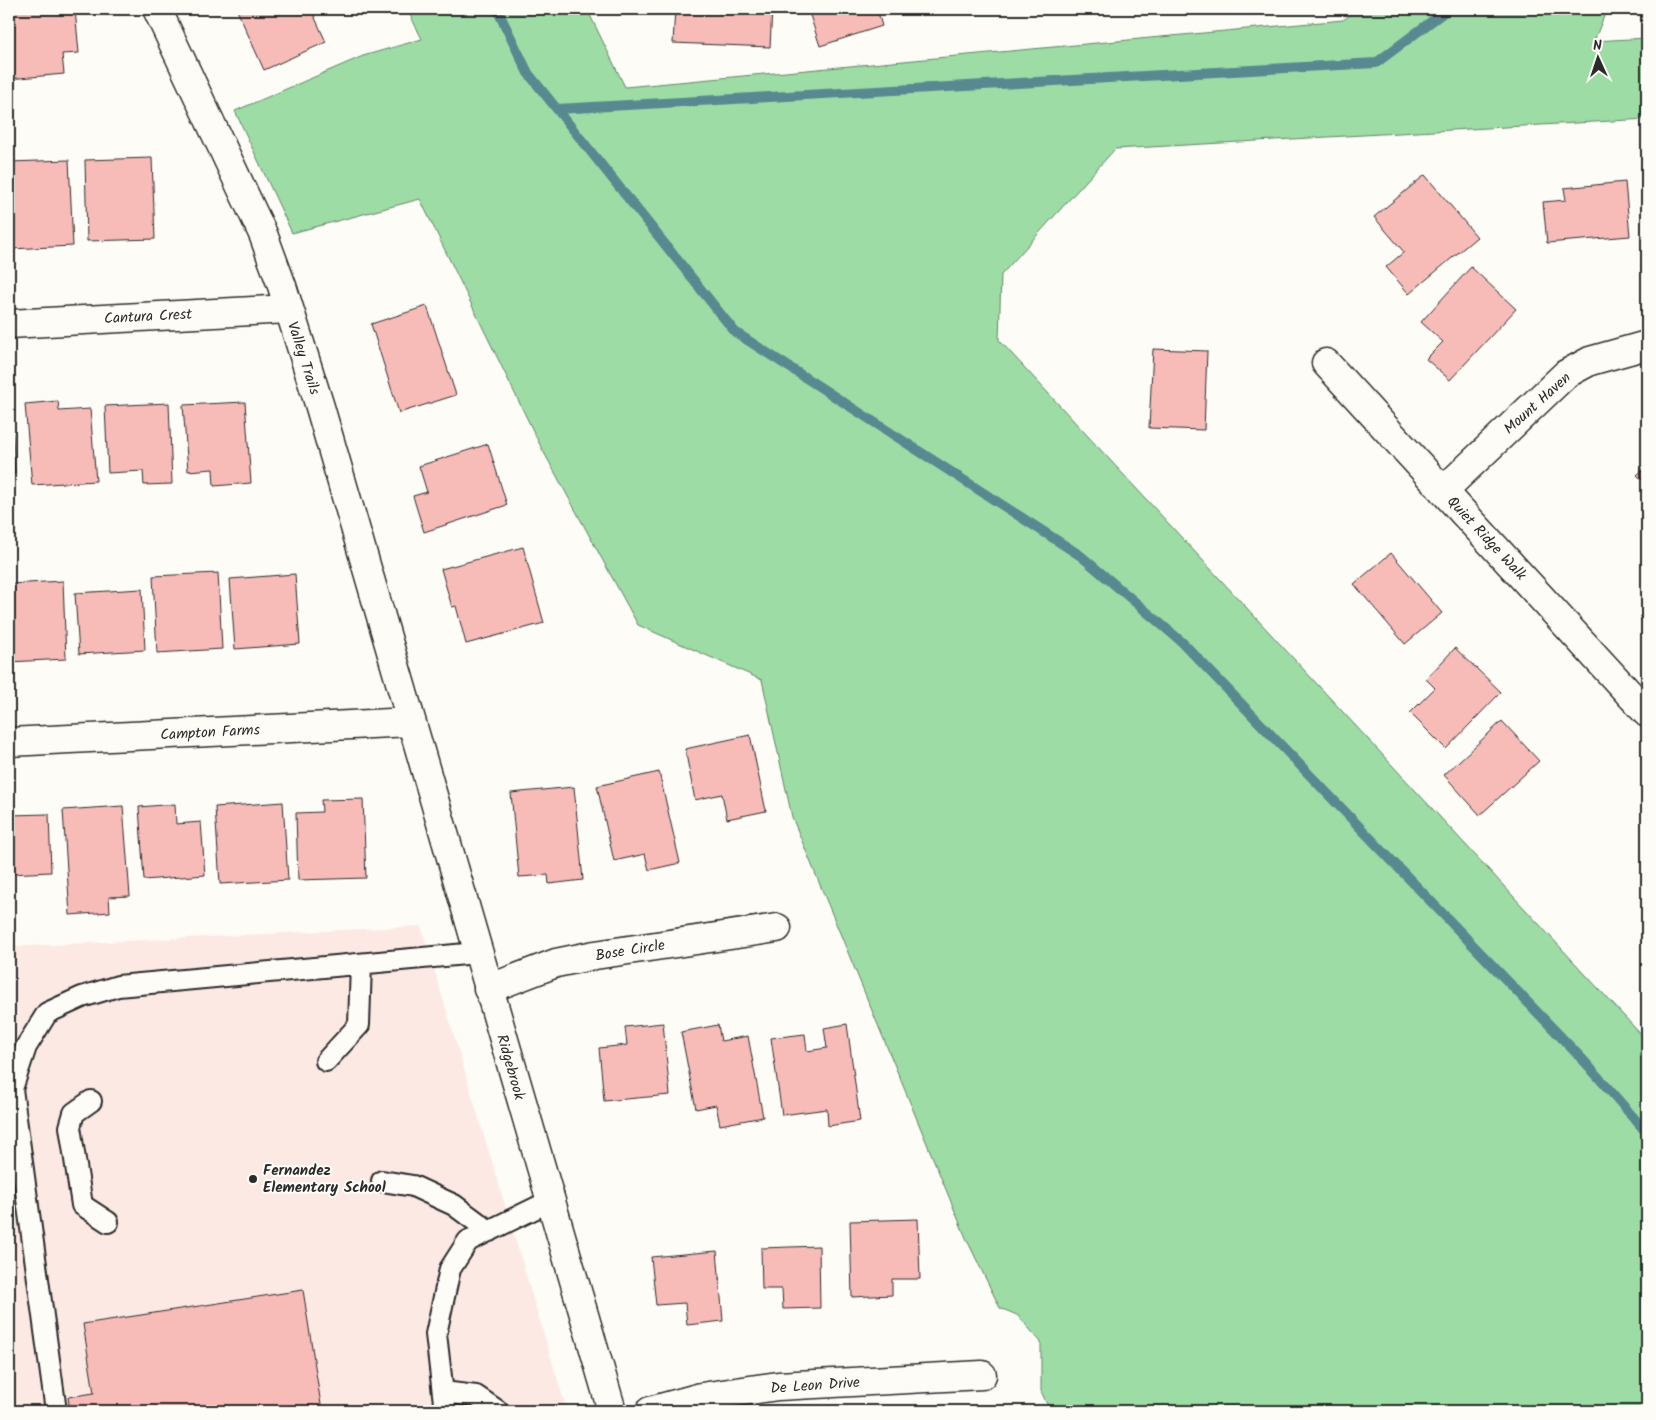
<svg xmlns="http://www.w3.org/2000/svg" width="1656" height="1420" font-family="Kalam,sans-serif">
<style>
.built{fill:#fce9e4}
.green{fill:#9ddca5;stroke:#648468}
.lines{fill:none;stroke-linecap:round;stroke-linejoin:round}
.stream{stroke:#598991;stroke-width:10}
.building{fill:#f8bcb8;stroke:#2b2b2b}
.service-casing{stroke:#2b2b2b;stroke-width:24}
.minor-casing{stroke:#2b2b2b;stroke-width:31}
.tertiary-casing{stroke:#2b2b2b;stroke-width:31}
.service{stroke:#fdfcf7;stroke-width:20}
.minor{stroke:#fdfcf7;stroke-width:28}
.tertiary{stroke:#fdfcf7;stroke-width:28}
.poi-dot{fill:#2b2b2b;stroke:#fdfcf7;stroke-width:2}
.labels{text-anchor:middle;stroke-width:4;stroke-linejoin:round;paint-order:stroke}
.street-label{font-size:15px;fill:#2b2b2b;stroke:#fdfcf7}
.poi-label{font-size:15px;font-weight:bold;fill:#2b2b2b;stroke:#fdfcf7;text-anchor:start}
</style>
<rect width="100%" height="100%" fill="#fdfcf7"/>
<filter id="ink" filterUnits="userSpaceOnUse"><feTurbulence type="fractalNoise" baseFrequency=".02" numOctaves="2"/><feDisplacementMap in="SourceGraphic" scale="10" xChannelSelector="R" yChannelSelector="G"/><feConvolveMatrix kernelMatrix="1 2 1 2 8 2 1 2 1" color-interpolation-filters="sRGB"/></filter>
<g filter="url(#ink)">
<path class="built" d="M421 926 567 1411H9V947Z"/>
<path class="green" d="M407 9H587L625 87 1343 20 1358 9H1607L1594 41 1647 38V119L1115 149 1001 275 999 340 1647 1041V1411H1050L1041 1391V1342L1017 1315 1000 1308 966 1238 792 817 762 680 638 625 541 447 420 199 292 233 235 111 363 56 422 39Z"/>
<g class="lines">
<path class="stream" d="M497 9 528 73 735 332 1081 556 1182 642 1585 1062 1647 1133
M557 109 1376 63 1448 9"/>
</g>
<path class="building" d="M9 9H75L79 53 62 54 64 74 9 79Z
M239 9H311L326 42 264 70 237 10Z
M675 9H772L770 47 673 43Z
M808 9H877L882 26 820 46Z
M152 158 155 239 87 241 85 160Z
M69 160 73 246 10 249 9 162Z
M1425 175 1477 237 1409 294 1386 267 1404 252 1374 217Z
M1625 182 1630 236 1547 243 1543 202 1566 200 1564 188Z
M1471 267 1516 309 1450 380 1426 359 1443 342 1421 322Z
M427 306 456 395 399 413 371 324Z
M1153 349 1207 351 1204 430 1149 428Z
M58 401 59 411 90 409 96 481 32 485 25 404Z
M9 402H11L15 474 9 475Z
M245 402 251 483 214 486 213 469 188 471 183 405Z
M169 403 172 484 144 485 143 471 108 473 105 406Z
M488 444 507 505 424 532 413 496 427 492 419 466Z
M1647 466V485L1637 475Z
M523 547 544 623 466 644 456 606 452 607 441 569Z
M1391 553 1442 613 1405 644 1354 584Z
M218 573 222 649 157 653 153 576Z
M295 574 300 644 235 649 230 579Z
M63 581 66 659 9 662V584Z
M142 589 145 650 79 654 75 593Z
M1455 648 1501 692 1446 749 1410 713 1435 688 1426 679Z
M1502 721 1539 761 1480 815 1444 775Z
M750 735 766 811 727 819 722 794 695 800 685 749Z
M659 772 680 863 649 870 645 854 614 861 597 786Z
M574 787 583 880 549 884 548 875 519 877 511 793Z
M363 799 366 878 298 880 296 813 322 812 321 800Z
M283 802 288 880 220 884 215 807Z
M175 804 176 824 201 822 205 875 144 880 139 807Z
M123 806 130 896 109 897 110 912 70 915 63 810Z
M49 814 51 872 9 874V815Z
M663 1023 670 1095 604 1101 599 1048 627 1045 625 1027Z
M847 1024 860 1121 828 1126 827 1109 782 1115 771 1038 805 1034 807 1051 827 1048 824 1028Z
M718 1025 721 1041 748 1036 763 1117 720 1125 716 1105 696 1109 681 1032Z
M918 1219 920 1279H892V1295L852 1297 850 1221Z
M819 1246 820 1308 783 1309 782 1289H762L761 1248Z
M717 1251 723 1321 687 1325 685 1303 656 1305 651 1257Z
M303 1290 322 1411H70L68 1397 94 1393 83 1324Z"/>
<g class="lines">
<defs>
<path id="service" d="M326 1061 359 1025 361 964
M12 1089 26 1047 47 1013 82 997 118 986 477 953
M91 1101 74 1113 70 1127 82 1205 108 1222
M9 1110 12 1089 56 1411
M382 1181 413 1186 454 1205 489 1231
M443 1392 476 1396 498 1411
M445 1411 436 1334 450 1269 468 1241 550 1201"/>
<path id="minor" d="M9 324 288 309
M1326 363 1647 713
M1443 491 1566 374 1590 361 1647 345
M9 742 411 722
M488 989 556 963 595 955 777 928
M650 1411 701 1397 778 1386 982 1375"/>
<path id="tertiary" d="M157 9 263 234 282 286 320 407 612 1411"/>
</defs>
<use href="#service" class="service-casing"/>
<use href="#minor" class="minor-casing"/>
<use href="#tertiary" class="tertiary-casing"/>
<use href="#service" class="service"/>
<use href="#minor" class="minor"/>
<use href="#tertiary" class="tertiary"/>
</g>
</g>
<circle class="poi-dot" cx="253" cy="1179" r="5"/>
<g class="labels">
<g class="street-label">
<text transform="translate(148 316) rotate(-3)" y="5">Cantura Crest</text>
<text transform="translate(304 358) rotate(72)" y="5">Valley Trails</text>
<text transform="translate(1537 403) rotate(-42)" y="5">Mount Haven</text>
<text transform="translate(1487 538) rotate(47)" y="5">Quiet Ridge Walk</text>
<text transform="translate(210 732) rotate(-3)" y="5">Campton Farms</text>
<text transform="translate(630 950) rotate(-9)" y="5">Bose Circle</text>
<text transform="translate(511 1067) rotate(74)" y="5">Ridgebrook</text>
<text transform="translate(815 1385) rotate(-4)" y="5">De Leon Drive</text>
</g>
<g class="poi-label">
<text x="263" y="1175">Fernandez<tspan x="263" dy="17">Elementary School</tspan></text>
</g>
</g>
<rect width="1656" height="1420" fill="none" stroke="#fdfcf7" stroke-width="30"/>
<rect x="15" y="15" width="1626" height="1390" fill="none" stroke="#2b2b2b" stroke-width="2" filter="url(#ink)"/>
<g transform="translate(1598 58) rotate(357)" stroke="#fdfcf7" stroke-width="4" paint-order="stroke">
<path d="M0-4L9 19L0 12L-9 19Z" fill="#2b2b2b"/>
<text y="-8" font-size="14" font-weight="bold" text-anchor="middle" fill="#2b2b2b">N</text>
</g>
</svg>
